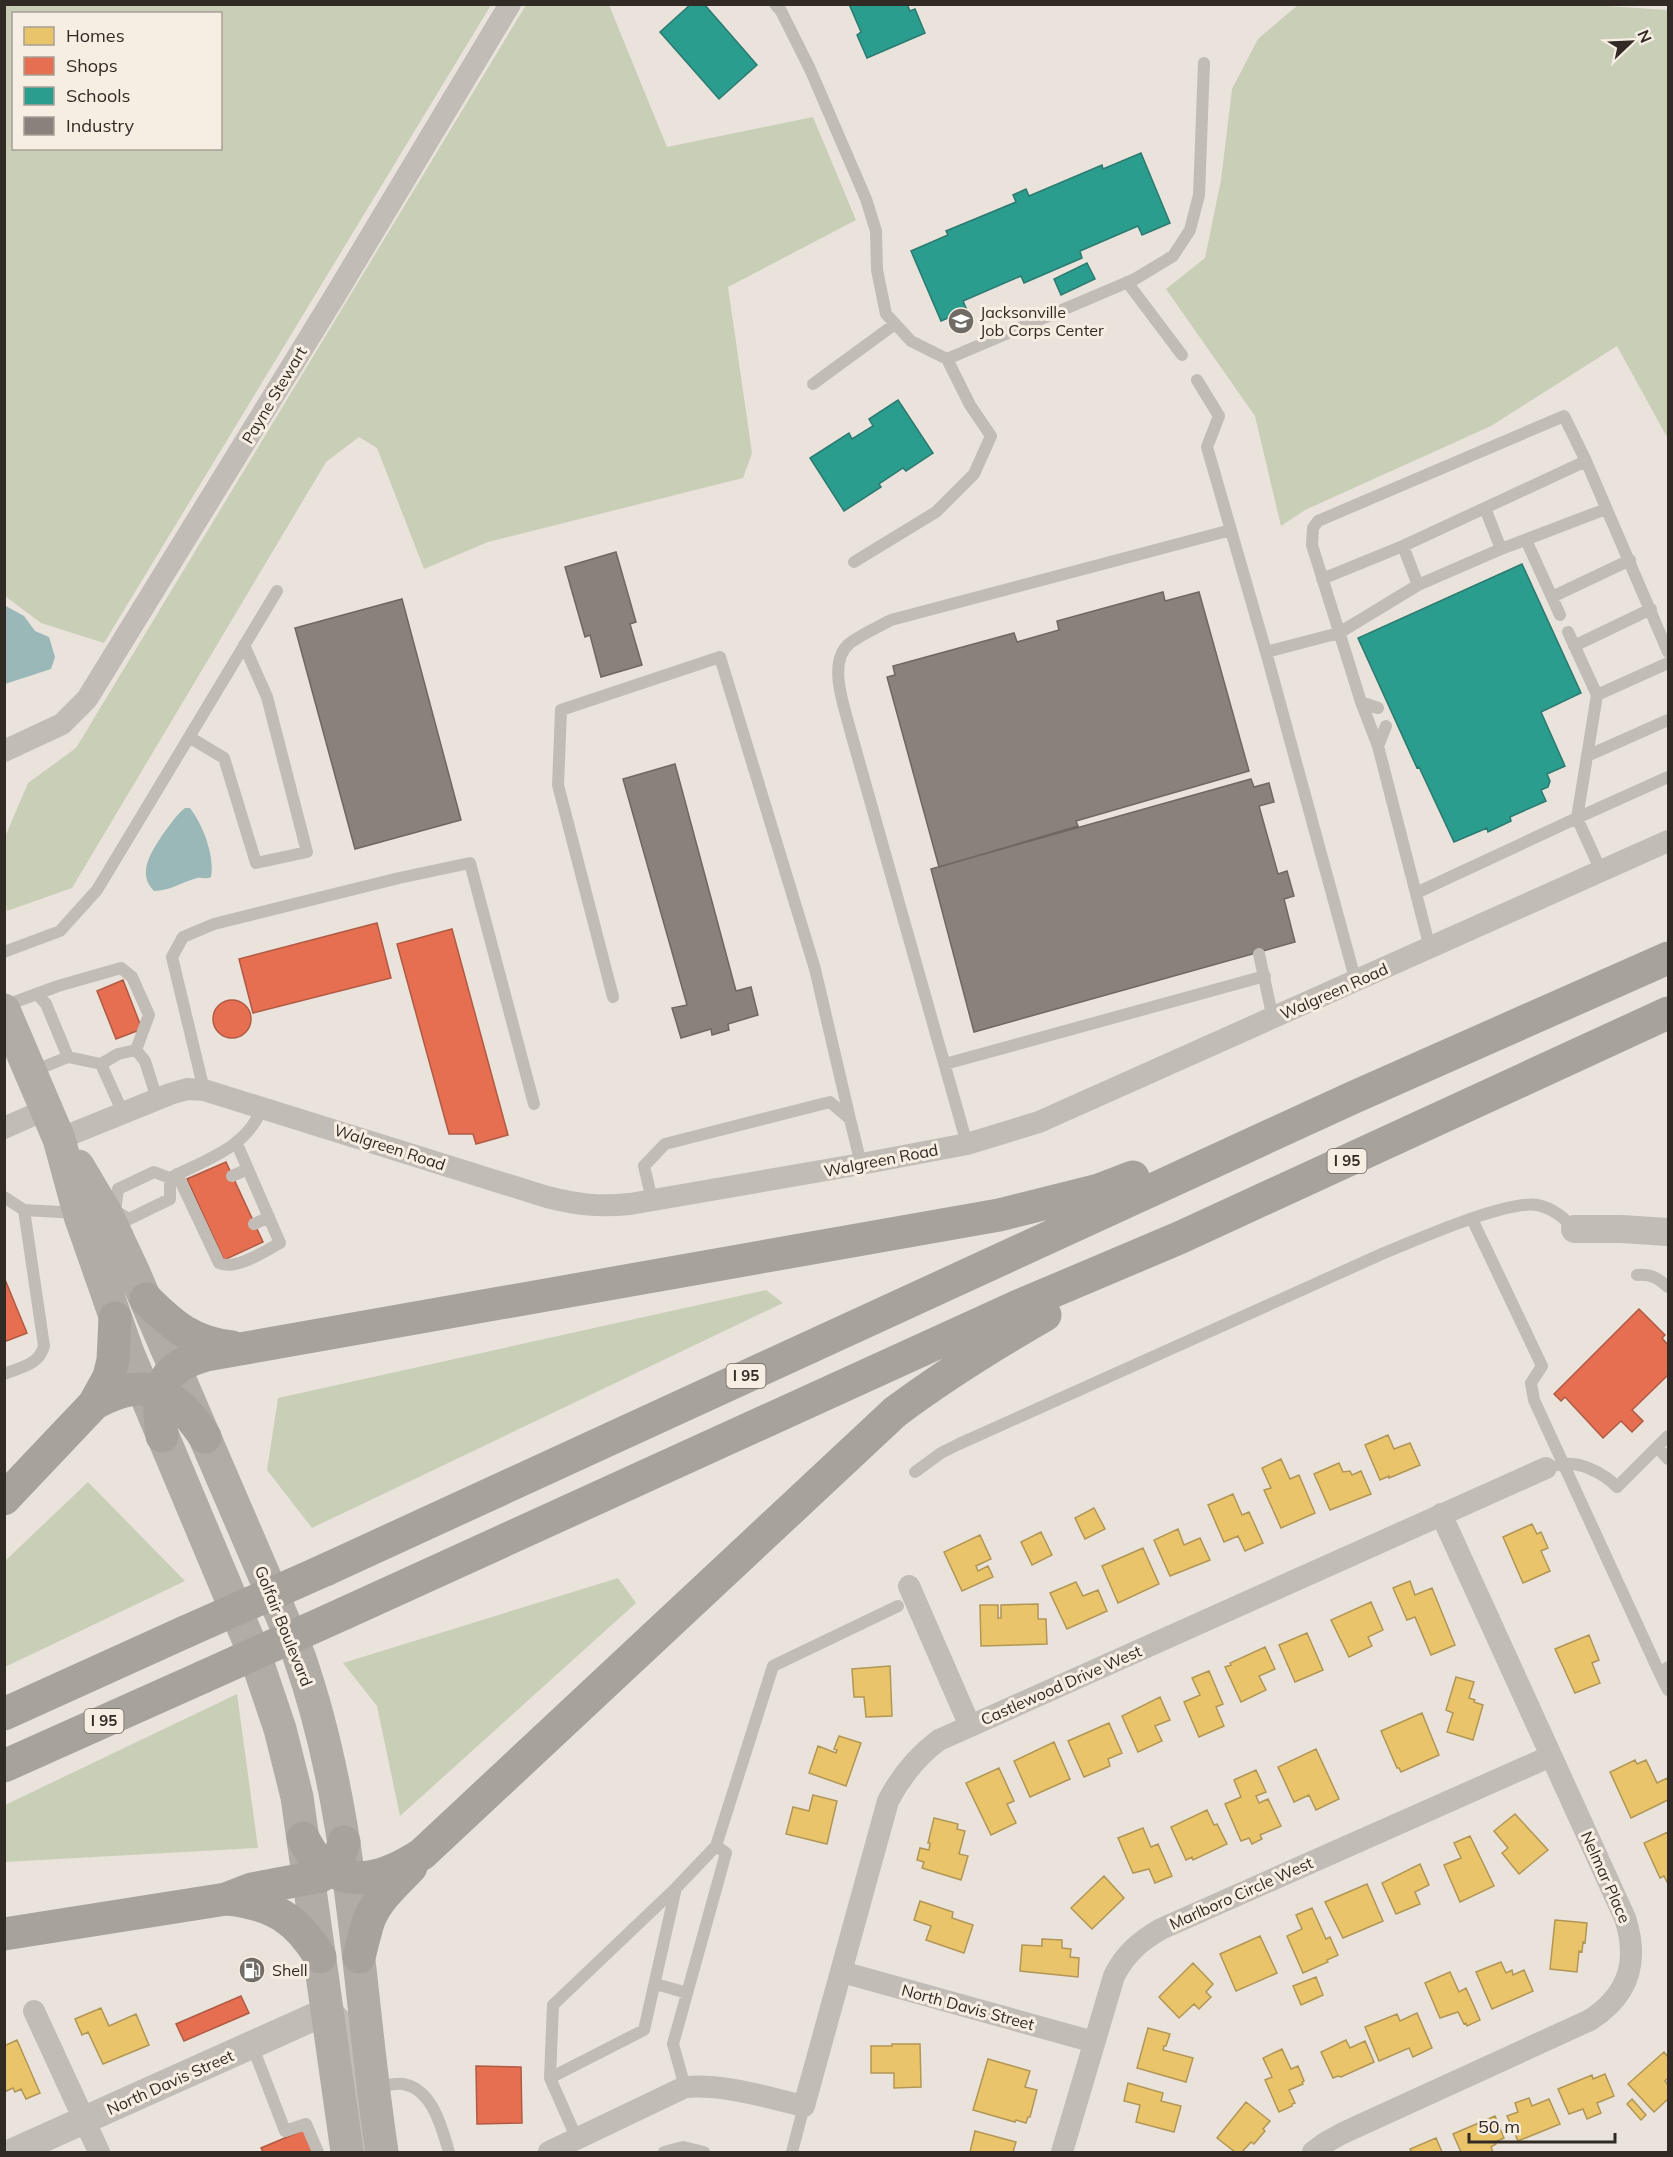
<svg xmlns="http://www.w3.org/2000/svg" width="1673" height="2157" font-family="Mulish,sans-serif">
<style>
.green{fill:#c9ceb7;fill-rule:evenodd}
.water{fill:#9bb8b8}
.homes{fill:#e9c46a;stroke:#b29655;stroke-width:1.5}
.shops{fill:#e76f51;stroke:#b05a44;stroke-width:1.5}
.schools{fill:#2a9d8f;stroke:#2c7a6f;stroke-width:1.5}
.industry{fill:#8a817c;stroke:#6f6762;stroke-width:1.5}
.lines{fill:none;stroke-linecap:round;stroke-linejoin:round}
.service{stroke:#c2bcb6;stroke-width:12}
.minor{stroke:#c2bcb6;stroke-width:22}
.tertiary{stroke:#c2bcb6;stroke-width:28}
.secondary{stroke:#b2aca6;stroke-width:33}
.motorway{stroke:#a8a29c;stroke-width:33}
.motorway-bridge{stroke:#a8a29c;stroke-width:33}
.labels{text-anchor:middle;stroke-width:6;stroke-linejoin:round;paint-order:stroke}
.shield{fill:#f7eee3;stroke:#6c655e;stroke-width:1.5}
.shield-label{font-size:15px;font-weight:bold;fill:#312a25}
.poi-label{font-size:16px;fill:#312a25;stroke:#f7eee3;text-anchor:start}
.street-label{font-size:16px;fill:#312a25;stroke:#f7eee3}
</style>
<rect width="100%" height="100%" fill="#e9e3dc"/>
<path class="green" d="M5 4 491 5 104 643 41 623 5 596ZM14 14H220V148H14Z
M526 5H609L667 147 813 117 856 220 728 287 752 453 743 478 488 542 424 569 377 448 359 437 326 462 72 888 7 911 4 896 5 837 28 783 76 748Z
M1590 5 1668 10V439L1617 346 1491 426 1305 510 1281 526 1255 416 1166 289 1205 258 1221 180 1232 89 1258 39 1298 5Z
M766 1290 783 1303 312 1528 267 1470 278 1398Z
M88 1482 185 1581 5 1667V1561Z
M618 1578 636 1603 400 1816 377 1706 343 1663Z
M237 1694 258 1848 5 1862V1805Z"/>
<path class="water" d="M4 605 24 616 35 631 49 637 55 657 51 669 5 684Z
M185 808H190C203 825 215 856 211 877 205 880 202 877 197 878 182 882 170 891 154 891 136 873 152 851 163 834 170 825 176 815 185 808Z"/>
<path class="homes" d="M1388 1435 1394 1449 1410 1443 1420 1465 1389 1478V1476L1380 1480 1365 1445Z
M1281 1459 1290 1479 1299 1475 1315 1513 1281 1528 1264 1490 1271 1488 1262 1468Z
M1339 1463 1343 1472 1350 1471 1352 1475 1361 1471 1371 1494 1330 1510 1314 1474Z
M1233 1494 1242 1515 1249 1512 1263 1543 1245 1551 1238 1536 1224 1542 1208 1505Z
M1094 1508 1105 1529 1085 1539 1075 1518Z
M1532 1524 1537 1534 1541 1532 1548 1548 1541 1551 1550 1571 1523 1583 1503 1537Z
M1178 1529 1184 1545 1200 1538 1210 1560 1170 1576 1154 1540Z
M1041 1532 1052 1555 1032 1565 1021 1542Z
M980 1535 991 1559 976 1566 978 1571 988 1566 993 1577 962 1591 944 1552Z
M1143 1548 1159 1584 1118 1603 1102 1566Z
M1410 1581 1415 1595 1432 1588 1455 1645 1431 1655 1415 1617 1407 1620 1393 1588Z
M1076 1582 1083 1596 1098 1590 1107 1611 1067 1629 1050 1593Z
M1371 1602 1383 1630 1368 1637 1372 1646 1349 1657 1331 1620Z
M1038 1604V1619H1046L1047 1644 981 1646 980 1605H998V1618H1001V1605Z
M1307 1633 1323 1670 1295 1682 1279 1645Z
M1589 1635 1599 1660 1592 1663 1600 1683 1575 1693 1555 1649Z
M1265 1647 1275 1669 1259 1676 1266 1690 1241 1702 1225 1667 1231 1665 1230 1663Z
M890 1666 892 1716 866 1717 864 1697H854L852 1669Z
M1209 1671 1223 1704 1216 1707 1224 1726 1199 1737 1184 1702 1200 1695 1192 1678Z
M1456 1677 1474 1682 1469 1698 1475 1700 1474 1702 1483 1705 1473 1740 1447 1732 1453 1713 1446 1710Z
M1160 1697 1170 1720 1155 1726 1162 1741 1138 1752 1122 1716Z
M1422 1713 1439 1755 1401 1772 1399 1768H1397L1381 1731Z
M1109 1723 1122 1753 1108 1759 1110 1766 1084 1777 1068 1741Z
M839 1736 861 1743 846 1786 809 1773 818 1746 836 1753 837 1750 834 1749Z
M1054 1742 1070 1779 1030 1797 1014 1761Z
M1316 1749 1339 1799 1316 1810 1309 1795 1294 1802 1278 1767Z
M1635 1760 1637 1764 1646 1760 1657 1783 1667 1778 1668 1782V1800L1631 1818 1610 1772Z
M999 1768 1014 1801 1007 1804 1016 1823 991 1835 966 1783Z
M1256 1770 1266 1792 1256 1796 1259 1803 1268 1799 1281 1826 1260 1835 1262 1839 1252 1844 1249 1838 1241 1841 1225 1804 1241 1797 1234 1780Z
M813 1795 837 1801 827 1844 786 1834 793 1807 809 1811Z
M1207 1810 1214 1825 1217 1824 1227 1844 1193 1860 1192 1857 1186 1860 1171 1827Z
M1515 1814 1548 1850 1519 1874 1502 1853 1508 1848 1494 1831Z
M934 1818 958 1824 957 1829 965 1831 959 1854 968 1856 961 1880 922 1868 924 1862 917 1860 920 1848 929 1850 930 1843H928Z
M1143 1828 1151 1847 1158 1844 1172 1876 1155 1883 1149 1869 1133 1873 1118 1838Z
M1668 1832V1884L1664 1876 1660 1878 1644 1843Z
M1470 1836 1494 1886 1460 1902 1444 1865 1461 1858 1454 1843Z
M1420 1864 1429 1885 1415 1892 1420 1904 1396 1914 1382 1883Z
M1104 1876 1124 1898 1092 1929 1071 1908Z
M1367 1884 1383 1921 1343 1938 1325 1902Z
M920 1901 953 1912 952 1918 973 1925 964 1953 926 1940 931 1926 914 1920Z
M1312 1908 1326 1939 1330 1937 1338 1955 1327 1960 1328 1962 1303 1973 1287 1936 1302 1929 1296 1915Z
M1555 1920 1587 1923 1585 1943 1583 1942 1582 1952 1579 1951 1577 1972 1550 1969Z
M1260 1936 1277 1973 1236 1991 1220 1954Z
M1042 1939 1062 1940V1948L1071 1949 1070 1957 1079 1958 1078 1977 1020 1971 1022 1945 1042 1946Z
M1501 1962 1506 1973 1512 1970 1513 1975 1524 1970 1533 1991 1492 2009 1476 1972Z
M1193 1963 1213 1984 1206 1992 1211 1997 1199 2009 1194 2004 1179 2018 1159 1997Z
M1450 1972 1459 1992 1466 1988 1480 2020 1467 2026 1466 2023 1464 2024 1458 2012 1440 2018 1425 1983Z
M1316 1977 1323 1995 1301 2005 1293 1986Z
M101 2008 109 2026 136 2014 149 2045 103 2064 88 2032 82 2035 75 2019Z
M1417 2013 1432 2048 1413 2057 1409 2048 1379 2061 1365 2027 1397 2014 1400 2021Z
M1148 2028 1170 2034 1166 2046H1164L1163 2050 1193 2058 1186 2082 1137 2068Z
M17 2040 40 2093 26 2099 21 2089 15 2092 13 2088 4 2092V2046Z
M1346 2040 1350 2048 1365 2041 1374 2062 1341 2077 1338 2076 1333 2078 1321 2052Z
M892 2044H920L921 2087 894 2088V2073H871V2046H892Z
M1282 2049 1291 2069 1298 2066 1304 2081 1302 2082 1303 2084 1289 2090 1295 2103 1292 2104V2106L1279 2112 1265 2080 1272 2077 1263 2058Z
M1664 2052 1668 2057V2078L1665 2081 1668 2085V2099L1654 2112 1628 2084Z
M988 2059 1030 2071 1025 2087 1037 2090 1030 2117H1028L1026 2123 1016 2120 1015 2122 973 2110Z
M1605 2074 1614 2096 1597 2103 1601 2113 1587 2119 1583 2109 1569 2114 1558 2089 1592 2075 1593 2079Z
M1128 2083 1163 2093 1161 2101 1181 2106 1174 2132 1136 2122 1140 2105 1124 2101Z
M1529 2098 1532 2106 1549 2099 1560 2124 1518 2141 1507 2116 1518 2112 1515 2103Z
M1632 2099 1646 2115 1641 2120 1627 2104Z
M1246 2102 1270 2121 1263 2129 1265 2131 1254 2144 1251 2142 1242 2152H1235L1217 2138Z
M1495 2116 1504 2138 1495 2142 1496 2144 1491 2147 1493 2152H1461L1453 2134Z
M975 2131 1016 2142 1013 2152H970Z
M1436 2138 1442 2152H1410H1412L1410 2149Z"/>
<path class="shops" d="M377 923 391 978 253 1013 239 959Z
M452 929 508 1135 476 1144 473 1134H449L397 944Z
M123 980 142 1029 116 1039 97 991Z
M213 1019a19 19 0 1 1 38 0a19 19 0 1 1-38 0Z
M226 1162 263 1242 224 1260 187 1179Z
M4 1277 27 1333 4 1342Z
M1639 1309 1665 1335 1662 1338 1668 1345V1375L1632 1410 1643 1421 1632 1432 1621 1421 1603 1438 1565 1397 1561 1401 1554 1394Z
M241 1996 249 2013 184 2041 176 2024Z
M476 2066 521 2067 522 2123 477 2124Z
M304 2130 313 2152H263L261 2148Z"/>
<path class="schools" d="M691 4H704L757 65 719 99 660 32Z
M849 4H907L910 11 915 9 925 33 867 58 857 35 861 32Z
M1141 153 1170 223 1142 235 1138 226 1080 251 1082 258 1024 283 1021 276 963 301 967 310 941 321 911 251 948 235 946 231 1016 202 1013 195 1026 189 1029 196 1102 165 1103 169Z
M1087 263 1095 279 1061 295 1054 279Z
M898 400 933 453 906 471 903 468 879 484 881 487 844 511 810 458 849 433 852 439 873 426 869 419Z
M1522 564 1581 693 1541 712 1565 766 1547 774 1550 781 1548 787 1541 790 1546 801 1510 817 1511 821 1488 832 1487 828 1454 842 1419 767 1417 768 1358 638Z"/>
<path class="industry" d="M616 552 636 622 630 624 642 665 601 677 590 635 585 637 565 567Z
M1163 592 1165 601 1199 592 1249 771 1076 821 1078 826 939 867 887 677 895 675 893 666 1014 633 1017 642 1059 630 1057 621Z
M402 599 461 820 355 849 295 628Z
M675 764 736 991 751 987 758 1015 728 1024 729 1030 712 1035 711 1029 681 1038 672 1008 687 1005 623 779Z
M1251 779 1254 787 1269 783 1274 802 1259 806 1278 874 1287 871 1294 896 1284 899 1295 942 974 1032 931 869Z"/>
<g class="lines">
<path class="service" d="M775 4 781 11 810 69 866 199 876 231 877 270 886 314 911 341 947 359
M1127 282 1182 355
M1197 380 1219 416 1207 447 1266 652 1356 982
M813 384 895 324
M1485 508 1501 549
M1526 540 1560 615
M1403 546 1418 585
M854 562 936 512 974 474 991 436 970 405 947 359 1135 279 1173 256 1190 230 1199 195 1204 63
M1322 579 1403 546 1586 461
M1552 597 1630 560
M1574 646 1651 609
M1266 652 1339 633 1418 585 1501 549 1606 509
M1597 695 1668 663
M1361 702 1378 708
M189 737 224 758 256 863 307 852 267 697 244 645
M1378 746 1386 726
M1587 756 1668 720
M1601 871 1577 818 1668 777
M1416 893 1577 818 1597 695 1568 632
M1430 948 1378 746 1361 702 1312 545 1313 528 1318 521 1564 416 1586 461 1668 652
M4 952 60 931 97 890 277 591
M1259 954 1273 1019
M38 995 46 1004 68 1057
M613 997 558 785 561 710 720 657 815 969 850 1119
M4 1006 58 986 121 968 132 977 149 1015 136 1050 145 1061 157 1099
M101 1064 118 1054 136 1050
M945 1064 1265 976
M31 1072 68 1057 101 1064 123 1113
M204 1090 172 957 183 937 214 924 399 878 470 863 534 1104
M967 1144 851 733C845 708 826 662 850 643 862 634 878 627 891 620L1231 530
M177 1174 219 1263C235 1271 265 1251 280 1243L237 1144
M232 1176 248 1169
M4 1197 24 1210 78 1213
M652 1200 644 1166 665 1144 830 1102 850 1119 861 1164
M115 1211 118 1189 154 1172 170 1178C205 1160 249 1147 262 1107
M115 1211 129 1219 170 1199V1178
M1472 1219 1542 1366 1531 1383 1534 1400 1660 1674
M254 1224 269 1217
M1637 1275C1651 1274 1658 1278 1668 1287
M4 1374C21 1367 39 1365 44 1346L24 1210
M1657 1447 1668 1459
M1559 1465C1578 1460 1604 1473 1617 1487L1668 1436
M915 1472 941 1453 959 1444 1384 1253C1416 1240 1506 1200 1537 1205 1553 1208 1564 1218 1575 1229
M1668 1667 1660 1674 1668 1690
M656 1984 687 1993
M252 2045 285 2131 306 2124 318 2152
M550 2078 644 2030 676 1888
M374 2087C383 2086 395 2083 403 2084 433 2089 442 2129 449 2152
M685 2087 673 2044 726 1853 716 1846
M577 2139 550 2078 553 2005 676 1888 716 1846 773 1666 898 1606
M664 2152 683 2147 704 2152
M792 2152 804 2106"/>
<path class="minor" d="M4 751 62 724 87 699 333 299 510 4
M4 1128 47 1109
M59 1139 170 1094 187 1089 204 1090 547 1197C579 1205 598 1207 630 1204L861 1164 967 1144 1039 1122 1668 841
M909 1586 970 1726
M842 1972 1094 2042
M34 2011 99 2152
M549 2152 685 2087C725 2084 765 2097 804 2106L888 1801C901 1776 916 1757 939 1740L1546 1468
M1062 2152 1114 1976C1125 1954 1140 1941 1161 1929L1551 1756
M1313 2152 1325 2143 1343 2133 1590 2020C1629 1995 1639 1961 1625 1918L1441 1514"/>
<path class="tertiary" d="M1575 1229H1621L1668 1232
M13 2152 327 2011 345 2028 351 2055 364 2152"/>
<path class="secondary" d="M4 1010 59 1139 80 1216 128 1353 256 1658 280 1729 297 1797 347 2152
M78 1166 107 1215 134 1273 299 1656C355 1816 357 1986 382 2152"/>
<path class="motorway" d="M146 1299C173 1326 193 1343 232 1347
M94 1404 109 1377 113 1360 115 1318
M162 1436C157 1392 156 1369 206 1355L999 1215 1099 1190 1133 1177
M4 1499 94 1404C147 1374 174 1391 205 1437
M325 1570 1352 1098 1668 958
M345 1613 1016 1307 1179 1238 1668 1013
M4 1714 185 1632
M4 1766 203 1677
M303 1838C307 1845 311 1853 316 1858 349 1892 388 1876 422 1854L895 1412C943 1376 993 1345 1045 1315
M228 1899C273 1904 297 1919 320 1957
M4 1934 226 1899 252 1889 321 1876C335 1868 340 1858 344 1842
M359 1957C362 1945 365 1932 369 1920 377 1899 396 1883 411 1867"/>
<path class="motorway-bridge" d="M185 1632 325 1570
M203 1677 345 1613"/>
</g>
<defs>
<symbol id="university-disc" viewBox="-11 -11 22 22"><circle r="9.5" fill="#716b65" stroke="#f7eee3"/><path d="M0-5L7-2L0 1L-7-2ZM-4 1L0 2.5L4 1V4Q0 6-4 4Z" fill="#fff"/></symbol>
<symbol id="fuel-disc" viewBox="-11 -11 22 22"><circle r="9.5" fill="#716b65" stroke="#f7eee3"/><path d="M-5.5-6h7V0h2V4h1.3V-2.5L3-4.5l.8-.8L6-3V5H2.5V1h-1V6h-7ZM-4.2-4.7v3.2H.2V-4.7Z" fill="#fff"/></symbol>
</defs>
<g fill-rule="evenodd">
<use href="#university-disc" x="946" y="306" width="30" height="30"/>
<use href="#fuel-disc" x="237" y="1955" width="30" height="30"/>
</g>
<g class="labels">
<g class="shield">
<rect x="1327.5" y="1149" width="39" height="24" rx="4.5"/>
<rect x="726.5" y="1364" width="39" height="24" rx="4.5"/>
<rect x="84.5" y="1709" width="39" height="24" rx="4.5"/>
</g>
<g class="shield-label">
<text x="1347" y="1166">I 95</text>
<text x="746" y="1381">I 95</text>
<text x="104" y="1726">I 95</text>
</g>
<g class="poi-label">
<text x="980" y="318">Jacksonville<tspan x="980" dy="18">Job Corps Center</tspan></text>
<text x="272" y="1976">Shell</text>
</g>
<g class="street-label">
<text transform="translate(274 395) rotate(-59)" y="6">Payne Stewart</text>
<text transform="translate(1334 991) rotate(-24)" y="6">Walgreen Road</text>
<text transform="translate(390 1147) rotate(18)" y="6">Walgreen Road</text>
<text transform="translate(881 1160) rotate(-11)" y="6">Walgreen Road</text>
<text transform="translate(284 1626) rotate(68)" y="6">Golfair Boulevard</text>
<text transform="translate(1061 1685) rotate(-24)" y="6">Castlewood Drive West</text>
<text transform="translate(1606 1877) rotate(66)" y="6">Nelmar Place</text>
<text transform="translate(1241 1893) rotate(-24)" y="6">Marlboro Circle West</text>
<text transform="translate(968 2007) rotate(15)" y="6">North Davis Street</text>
<text transform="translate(170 2082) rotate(-24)" y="6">North Davis Street</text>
</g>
</g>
<rect width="1673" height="2157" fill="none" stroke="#312a25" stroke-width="12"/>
<rect x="12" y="12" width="210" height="138" fill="#f7eee3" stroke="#a8a097" stroke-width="1.5"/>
<rect x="24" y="27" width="30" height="18" fill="#e9c46a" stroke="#a8a097" stroke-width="1.5"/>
<text x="66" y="42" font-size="18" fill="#312a25">Homes</text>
<rect x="24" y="57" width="30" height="18" fill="#e76f51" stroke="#a8a097" stroke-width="1.5"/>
<text x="66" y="72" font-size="18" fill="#312a25">Shops</text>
<rect x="24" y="87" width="30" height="18" fill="#2a9d8f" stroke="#a8a097" stroke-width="1.5"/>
<text x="66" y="102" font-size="18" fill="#312a25">Schools</text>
<rect x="24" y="117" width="30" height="18" fill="#8a817c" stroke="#a8a097" stroke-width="1.5"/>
<text x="66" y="132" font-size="18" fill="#312a25">Industry</text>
<g transform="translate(1631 42) rotate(67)" stroke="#f7eee3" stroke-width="4.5" paint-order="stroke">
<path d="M0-4.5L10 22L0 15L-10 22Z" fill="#312a25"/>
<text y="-9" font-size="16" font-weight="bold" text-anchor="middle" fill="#312a25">N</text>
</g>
<path d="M1469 2133v9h146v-9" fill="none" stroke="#312a25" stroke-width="3"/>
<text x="1478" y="2133" font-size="18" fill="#312a25" stroke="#f7eee3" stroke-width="4.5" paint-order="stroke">50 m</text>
</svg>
